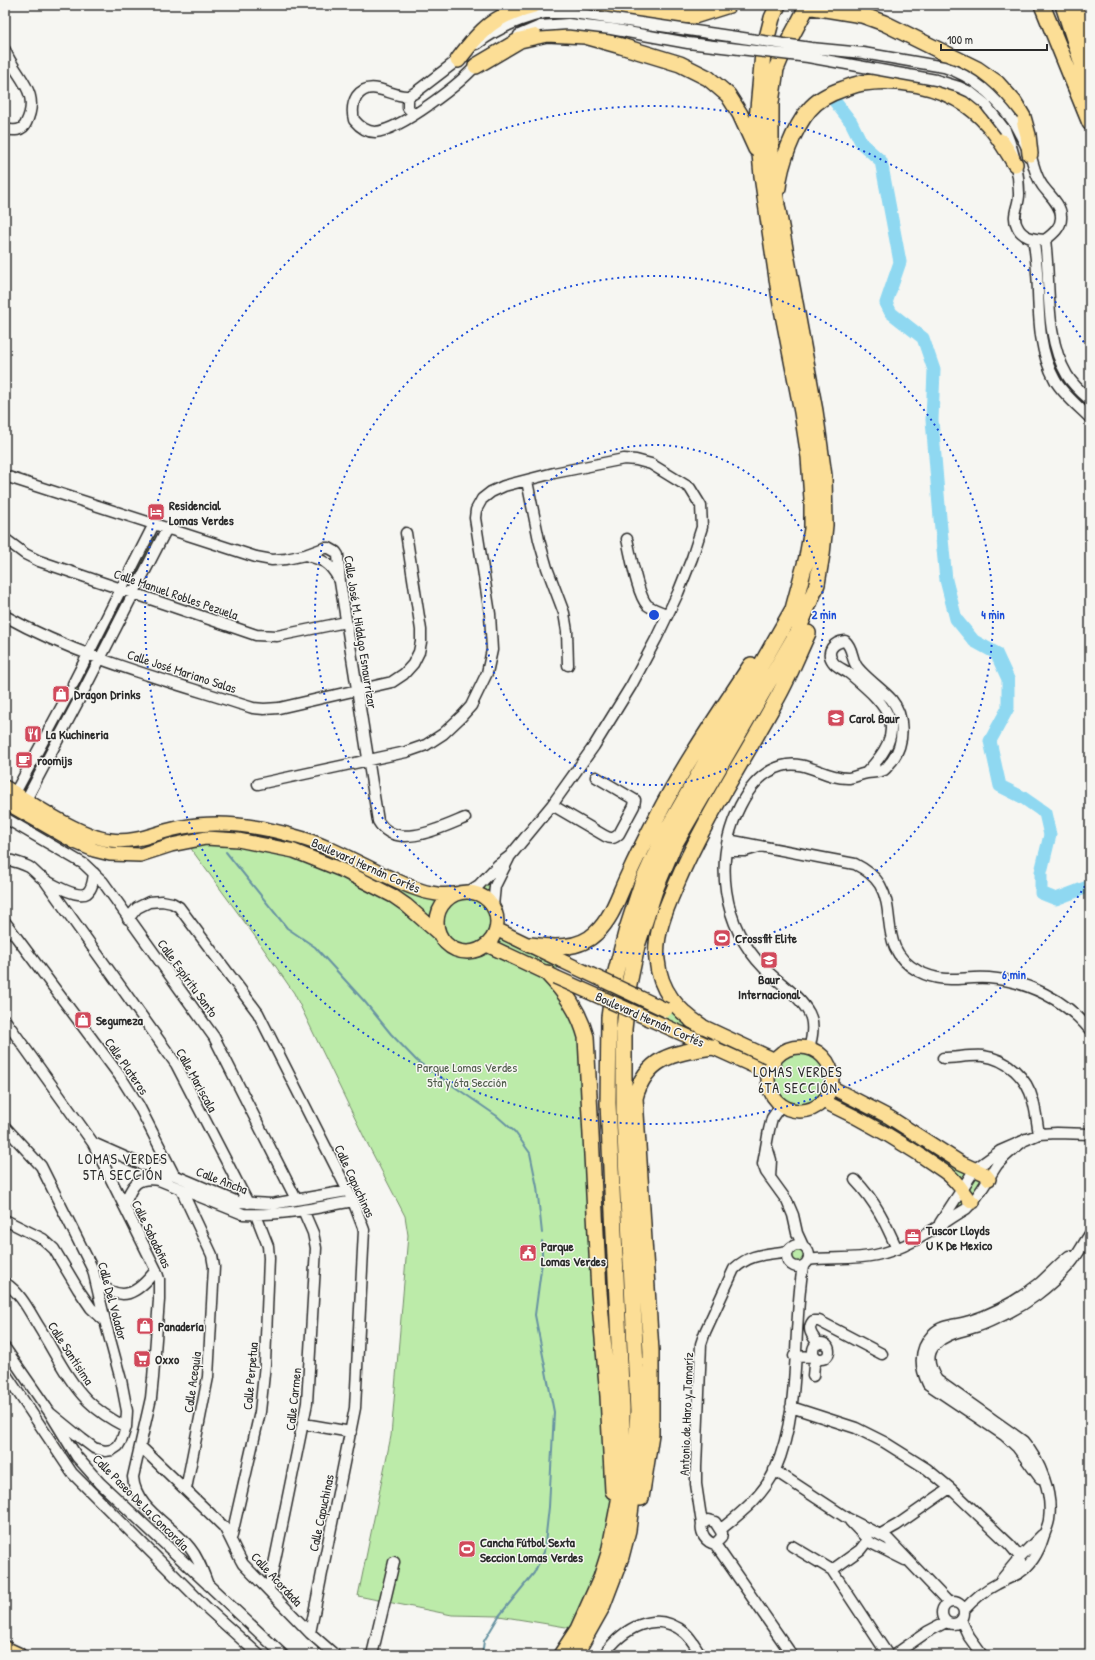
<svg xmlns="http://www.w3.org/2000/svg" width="1095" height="1660" font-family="'Patrick Hand',sans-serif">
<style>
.green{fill:#bceba9;stroke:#748b6a}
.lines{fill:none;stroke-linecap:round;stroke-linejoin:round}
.stream{stroke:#6793a2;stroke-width:2}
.river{stroke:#8fd8f1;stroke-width:13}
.minor-casing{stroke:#2b2b2b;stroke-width:13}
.major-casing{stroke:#2b2b2b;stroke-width:16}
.highway-casing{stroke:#2b2b2b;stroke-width:18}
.minor{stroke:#f6f6f2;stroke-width:10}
.major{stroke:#fcde96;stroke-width:13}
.highway{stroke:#fcde96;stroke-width:15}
.minor-bridge-casing{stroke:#2b2b2b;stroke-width:13;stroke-linecap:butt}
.major-bridge-casing{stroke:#2b2b2b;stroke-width:16;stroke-linecap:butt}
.minor-bridge{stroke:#f6f6f2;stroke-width:10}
.major-bridge{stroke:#fcde96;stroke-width:13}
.ring{fill:none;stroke:#1d4ed8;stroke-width:2;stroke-dasharray:2 4}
.labels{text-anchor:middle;stroke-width:3;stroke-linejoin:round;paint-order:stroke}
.poi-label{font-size:13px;font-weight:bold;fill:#2b2b2b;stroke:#f6f6f2;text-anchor:start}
.street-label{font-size:13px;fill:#2b2b2b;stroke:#f6f6f2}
.park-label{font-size:13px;fill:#4f5b4a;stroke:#f6f6f2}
.neighbourhood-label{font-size:14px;letter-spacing:1px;fill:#2b2b2b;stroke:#f6f6f2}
.centre{fill:#1d4ed8;stroke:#f6f6f2;stroke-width:2}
.ring-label{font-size:12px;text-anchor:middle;font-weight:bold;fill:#1d4ed8;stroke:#f6f6f2;stroke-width:3;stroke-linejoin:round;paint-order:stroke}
</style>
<rect width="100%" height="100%" fill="#f6f6f2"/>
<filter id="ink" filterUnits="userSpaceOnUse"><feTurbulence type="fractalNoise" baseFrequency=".025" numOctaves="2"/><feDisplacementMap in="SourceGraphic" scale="8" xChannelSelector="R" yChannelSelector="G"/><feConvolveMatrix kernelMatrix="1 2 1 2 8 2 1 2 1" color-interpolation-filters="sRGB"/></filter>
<g filter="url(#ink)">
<path class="green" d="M152 534 159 538 30 788 23 785Z
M243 831 300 841 444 900C438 909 435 916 435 927L379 889 437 935 447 947 455 952 465 954 474 952 486 945 547 974 579 1017 615 1527 578 1629 499 1616 452 1615 358 1596 391 1436 408 1235 405 1216 364 1137 294 993 254 935 194 853 187 842 242 839Z
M492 880 485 902C492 911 496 923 491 933 487 941 479 948 470 949 430 954 425 892 473 896Z
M494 934 560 962 555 973 487 945Z
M666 1010 774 1060 768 1072 665 1026Z
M770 1080a30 30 0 1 1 60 0a30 30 0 1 1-60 0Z
M830 1093 975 1169 1005 1155 980 1194 937 1226 961 1188 824 1101Z
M787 1256a10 10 0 1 1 20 0a10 10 0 1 1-20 0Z"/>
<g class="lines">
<path class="stream" d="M226 852 287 928 315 947 365 1002 391 1034 417 1061 497 1116 515 1132 530 1153 537 1187 542 1233
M482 1655 484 1641 499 1616 534 1573 544 1552 549 1507 554 1412 535 1315 542 1262V1241"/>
<path class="river" d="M833 99 851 122 862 144 881 161 900 262 886 303 891 313 923 338 934 370 932 420 940 518 946 580 956 619 974 641 996 653 1008 679V708L990 741 1000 786 1022 797 1045 813 1050 835 1041 872V893L1056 899 1090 886"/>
<defs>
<path id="minor" d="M519 35 540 26
M477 44C496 29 520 19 545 13
M5 50C15 77 42 91 26 123 23 131 13 131 5 129
M463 56 416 92C413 94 410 96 407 96 391 97 371 78 357 96 352 104 352 112 354 120 359 126 366 132 375 132 401 130 463 82 479 62
M408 96V108L414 114
M1005 130C1013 149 1019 172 1019 193 1020 204 1011 215 1017 226 1022 238 1034 239 1045 240 1053 234 1062 227 1061 216 1061 204 1048 194 1042 185 1035 175 1034 165 1030 154 1025 143 1019 132 1013 121
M1033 239C1043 285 1031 337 1055 380 1062 393 1079 407 1090 418
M1045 240C1051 284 1044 336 1067 375 1072 384 1082 393 1090 400
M5 476 256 557 272 560 286 559 305 555 324 548H329L336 552 338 555 340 582 378 821C395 851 441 828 465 818
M527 481 539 540 547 568 564 613 567 631 568 665
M5 539 25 554 39 561 256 635 277 636 346 622
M627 539C631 555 637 594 647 605 652 609 661 612 667 614
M305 555C323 560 329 562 338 578
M5 616C82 659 169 681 253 708L264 709 279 708 392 682 404 674 413 664 419 652 421 642V630L406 533
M73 684 154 524
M84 690 167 528
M258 784 406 752 426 745 443 734 462 716 471 706 487 673 492 650 490 614 475 518 476 510 482 499 491 492 504 486 554 473 624 459 636 460 651 464 690 488 701 506 702 527 692 558 678 593 656 639 631 686 594 746 552 805 510 856 498 865 479 885 468 892
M15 793 70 691
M26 800 81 696
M552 805 605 836C611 839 614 839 619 834L634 806 635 800 596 777
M5 818 84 864 103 882 214 1037 296 1199
M728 840 855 864C865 869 874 875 880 885 897 914 878 949 918 971 945 985 962 976 989 978 1027 981 1066 1000 1090 1030
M726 851H745L759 847
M5 859C13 861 21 863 29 867 34 870 38 876 43 879 52 884 78 899 87 893 93 888 93 880 94 873
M43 878 176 1064 248 1203
M493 906 495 886 509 858
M128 919 137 908 149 902 162 901 172 903 179 907 258 1013 353 1201 364 1230 355 1408 310 1633
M5 922 122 1079 139 1106 174 1175
M5 1020 93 1143 156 1270 159 1279V1300L153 1378 151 1398 133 1477C135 1509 172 1525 190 1548 199 1559 203 1572 208 1585
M809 1049C812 1038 815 1024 809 1013 799 995 779 983 764 968 722 925 713 860 740 806 749 788 761 772 782 766 806 759 825 779 849 778 855 777 861 774 867 773 873 772 878 773 884 770 887 768 889 764 892 761 905 743 905 716 891 699 882 689 862 675 856 665 851 657 853 648 845 641 834 642 825 651 833 662 836 667 845 670 850 674 892 709 909 729 866 773
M943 1058C956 1058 970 1055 983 1056 1007 1059 1027 1077 1033 1101 1036 1111 1037 1123 1039 1134
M781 1105 772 1118 769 1130 763 1164 766 1172 787 1201 793 1215 797 1233 803 1246
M5 1127 41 1166 93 1270 105 1321 121 1380 127 1411 126 1427 122 1439 118 1446 112 1450 105 1451 94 1448 82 1439 50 1413
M93 1143 136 1162 174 1175 238 1202 272 1204 347 1191
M767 1147 771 1160 770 1178
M855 1180C876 1202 885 1222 897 1249
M181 1189 212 1255 214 1267 208 1377 186 1489
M124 1206C132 1186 135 1176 159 1180L243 1214C279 1216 317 1208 353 1201
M5 1220 43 1239 54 1249 78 1289 91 1308 105 1321
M940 1223 975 1169 1000 1151 1039 1134 1057 1133 1090 1134
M787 1256a11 11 0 1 1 22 0a11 11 0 1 1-22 0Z
M808 1260C831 1257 853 1260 876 1255 910 1248 936 1227 966 1209 980 1196 987 1180 997 1165 1005 1155 1016 1147 1026 1139
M96 1281C122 1304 137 1294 156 1270
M5 1283C21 1293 29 1311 39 1327 54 1351 67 1380 88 1401 99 1412 112 1420 126 1427
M813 1351a8 8 0 1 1 16 0a8 8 0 1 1-16 0Z
M818 1344C813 1336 806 1330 813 1321H819L882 1354
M5 1348 50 1413 77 1457 100 1483 283 1655
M794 1356 816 1357
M5 1373 72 1473 209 1610 259 1655
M813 1376 814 1365 818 1359
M791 1407 856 1428 884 1442 927 1469 950 1488 1010 1545 1020 1557V1572
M304 1424 351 1432
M141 1447 224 1527C231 1539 236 1552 243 1564L310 1633 335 1655
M774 1470 847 1518 888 1539 949 1603
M1040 1478 1017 1447 1004 1435 928 1384C919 1366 919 1349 933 1334 942 1324 958 1325 970 1321 995 1313 1020 1299 1040 1283 1050 1274 1059 1264 1069 1256
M708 1520 715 1522 722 1533 721 1538 715 1544C706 1542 700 1534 702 1524Z
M850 1521 871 1543 905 1560
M702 1524 696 1484V1467L701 1344 705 1332 734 1269C751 1253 766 1255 788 1251
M720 1530C741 1513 764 1495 775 1470 802 1409 792 1331 803 1266
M881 1534 897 1525 950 1488
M231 1539 260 1412 265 1364 269 1258 268 1246 256 1215
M715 1544 792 1655
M792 1546 832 1570 888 1655
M832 1570 860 1550 867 1541
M1002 1579 1020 1557 1042 1535
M269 1589 307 1403 316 1248 313 1233 303 1210
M942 1613a11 11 0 1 1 22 0a11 11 0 1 1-22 0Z
M964 1610C973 1600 985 1590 997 1584 1004 1580 1012 1577 1019 1573 1031 1565 1039 1551 1043 1538 1045 1532 1048 1526 1049 1520 1053 1493 1040 1461 1023 1441L937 1380C930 1369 925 1354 936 1344 945 1334 959 1332 972 1328 980 1326 989 1322 997 1318 1024 1307 1051 1286 1070 1264 1078 1255 1083 1244 1090 1234
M961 1620 969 1637 982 1655
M372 1655 394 1562
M604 1655C622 1629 656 1608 685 1633 692 1639 696 1648 701 1655
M894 1655 927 1632 946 1622"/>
<path id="major" d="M5 787C33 804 79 836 110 840 137 844 158 831 183 827 220 820 259 826 294 836 329 845 359 864 391 878 406 885 421 892 437 894 442 895 449 894 455 894
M5 802 75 842 94 850 110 854 140 855 171 845 206 838 238 840 294 851 344 871 393 896 406 905 438 933
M437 922a30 30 0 1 1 60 0a30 30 0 1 1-60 0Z
M496 929 562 961
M487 945 555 977
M691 1021 775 1060
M665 1026 769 1073
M768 1079a32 32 0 1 1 64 0a32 32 0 1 1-64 0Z
M831 1087 889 1117 961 1163 985 1174 989 1179
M823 1101C866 1121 906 1144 945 1172 951 1176 955 1181 960 1187 965 1193 965 1198 973 1202"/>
<path id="highway" d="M593 5 660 15 694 16 729 5
M1042 5 1090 123
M1063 5 1090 88
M1075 5 1090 51
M807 6 862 15 884 23 977 69 997 83 1014 102 1023 117 1028 135 1030 154
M458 60C481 29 495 15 534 5
M476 66 520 40 547 34 585 36 621 46 680 64 708 78 728 95 740 114 756 149
M778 188C780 164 794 128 809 110 817 100 831 93 843 89 849 87 856 84 863 83 898 78 939 85 968 106 989 121 1002 142 1015 164
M530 945C552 948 579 950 596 933 612 918 618 897 627 878 637 856 647 836 658 815 685 763 719 714 751 665
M547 973C565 992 579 1011 586 1037L599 1292 608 1396 613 1491
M701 1026C677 1010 660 991 657 960 654 935 666 908 676 885 703 821 742 763 775 702 788 680 797 656 808 633
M641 1498 651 1434V1351L635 1098C646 1056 675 1053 713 1047
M5 1649 18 1655
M561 1655 578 1629 601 1578 609 1553 621 1491 622 1408 608 1103 609 1017 615 975 627 929 642 883 663 837 793 609 807 557 812 529V499L809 457 802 412 780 299 762 176 757 120 763 53 772 18 778 5
M575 1655 602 1607 621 1557 628 1530 634 1482 638 1411 624 1112V1029L629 984 637 946 655 890 673 847 797 633 817 584 822 554 825 525 824 476 815 411 777 205 771 163V103L776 69 784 50 808 5"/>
</defs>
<use href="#minor" class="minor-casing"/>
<use href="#major" class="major-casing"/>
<use href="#highway" class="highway-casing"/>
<use href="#minor" class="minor"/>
<use href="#major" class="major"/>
<use href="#highway" class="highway"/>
<defs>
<path id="minor-bridge" d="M545 13H573L811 48 863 53 944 67C974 76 995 97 1013 121
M540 26 568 24 611 29 688 43 808 57 936 80 959 87 970 92 985 104 1005 130"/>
<path id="major-bridge" d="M562 961 666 1010
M555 977 665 1026"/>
</defs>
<use href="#minor-bridge" class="minor-bridge-casing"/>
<use href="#major-bridge" class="major-bridge-casing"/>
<use href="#minor-bridge" class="minor-bridge"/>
<use href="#major-bridge" class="major-bridge"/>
</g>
</g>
<g class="ring">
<circle cx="654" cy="615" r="170"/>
<circle cx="654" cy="615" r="339"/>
<path d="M1088 881A509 509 0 1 1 1088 349"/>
</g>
<defs>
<symbol id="hotel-square" viewBox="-11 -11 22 22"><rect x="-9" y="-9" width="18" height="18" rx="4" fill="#d1495b" stroke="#f6f6f2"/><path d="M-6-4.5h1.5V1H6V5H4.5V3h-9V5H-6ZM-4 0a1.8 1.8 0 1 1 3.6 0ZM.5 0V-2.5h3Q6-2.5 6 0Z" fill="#fff"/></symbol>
<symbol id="shop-square" viewBox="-11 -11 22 22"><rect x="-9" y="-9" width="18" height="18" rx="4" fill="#d1495b" stroke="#f6f6f2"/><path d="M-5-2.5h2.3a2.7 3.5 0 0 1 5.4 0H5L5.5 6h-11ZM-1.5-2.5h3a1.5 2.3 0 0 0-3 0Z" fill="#fff"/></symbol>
<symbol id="school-square" viewBox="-11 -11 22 22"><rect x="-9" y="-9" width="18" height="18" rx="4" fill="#d1495b" stroke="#f6f6f2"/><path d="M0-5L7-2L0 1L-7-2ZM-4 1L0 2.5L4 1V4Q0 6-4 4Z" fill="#fff"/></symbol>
<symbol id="restaurant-square" viewBox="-11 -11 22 22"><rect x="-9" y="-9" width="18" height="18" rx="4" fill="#d1495b" stroke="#f6f6f2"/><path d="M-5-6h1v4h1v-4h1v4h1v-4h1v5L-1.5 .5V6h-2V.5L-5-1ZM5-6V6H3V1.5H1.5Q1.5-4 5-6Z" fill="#fff"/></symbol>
<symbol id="cafe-square" viewBox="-11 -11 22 22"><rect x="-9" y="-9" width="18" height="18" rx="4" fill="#d1495b" stroke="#f6f6f2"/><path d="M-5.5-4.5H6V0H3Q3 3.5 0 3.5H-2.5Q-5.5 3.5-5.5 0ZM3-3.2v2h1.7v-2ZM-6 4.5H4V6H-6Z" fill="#fff"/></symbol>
<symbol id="stadium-square" viewBox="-11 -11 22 22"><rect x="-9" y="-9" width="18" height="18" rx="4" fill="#d1495b" stroke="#f6f6f2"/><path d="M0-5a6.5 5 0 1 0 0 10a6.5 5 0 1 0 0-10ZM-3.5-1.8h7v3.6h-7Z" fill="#fff"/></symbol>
<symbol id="office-square" viewBox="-11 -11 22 22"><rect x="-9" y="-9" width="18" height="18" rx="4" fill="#d1495b" stroke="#f6f6f2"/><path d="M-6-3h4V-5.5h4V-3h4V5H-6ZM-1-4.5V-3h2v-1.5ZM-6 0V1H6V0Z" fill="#fff"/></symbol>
<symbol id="civic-square" viewBox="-11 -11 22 22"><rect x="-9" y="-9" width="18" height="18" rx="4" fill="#d1495b" stroke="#f6f6f2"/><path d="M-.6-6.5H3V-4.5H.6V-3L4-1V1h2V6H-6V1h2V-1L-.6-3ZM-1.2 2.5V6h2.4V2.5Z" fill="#fff"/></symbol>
<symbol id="supermarket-square" viewBox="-11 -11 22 22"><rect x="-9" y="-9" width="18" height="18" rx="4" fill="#d1495b" stroke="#f6f6f2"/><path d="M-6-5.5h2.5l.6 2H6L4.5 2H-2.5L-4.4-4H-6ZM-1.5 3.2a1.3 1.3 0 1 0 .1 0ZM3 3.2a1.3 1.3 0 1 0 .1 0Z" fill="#fff"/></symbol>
</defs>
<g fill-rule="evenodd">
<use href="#hotel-square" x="146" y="502" width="20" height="20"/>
<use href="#shop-square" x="51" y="684" width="20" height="20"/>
<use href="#school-square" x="826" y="708" width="20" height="20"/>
<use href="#restaurant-square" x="23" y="724" width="20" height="20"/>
<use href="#cafe-square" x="14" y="750" width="20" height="20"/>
<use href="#stadium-square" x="712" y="928" width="20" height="20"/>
<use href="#school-square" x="759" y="950" width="20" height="20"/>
<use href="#shop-square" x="73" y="1010" width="20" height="20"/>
<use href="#office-square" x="903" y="1227" width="20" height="20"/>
<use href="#civic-square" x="518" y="1243" width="20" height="20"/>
<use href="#shop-square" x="135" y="1316" width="20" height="20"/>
<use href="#supermarket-square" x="132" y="1349" width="20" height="20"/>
<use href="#stadium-square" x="457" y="1539" width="20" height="20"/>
</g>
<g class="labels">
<g class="poi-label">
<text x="169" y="510">Residencial<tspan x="169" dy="15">Lomas Verdes</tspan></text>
<text x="74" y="699">Dragon Drinks</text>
<text x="849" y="723">Carol Baur</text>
<text x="46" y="739">La Kuchineria</text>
<text x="37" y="765">roomijs</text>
<text x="735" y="943">Crossfit Elite</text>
<text x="769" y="984" text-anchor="middle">Baur<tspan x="769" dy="15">Internacional</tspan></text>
<text x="96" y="1025">Segumeza</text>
<text x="926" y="1235">Tuscor Lloyds<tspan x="926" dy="15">U K De Mexico</tspan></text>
<text x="541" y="1251">Parque<tspan x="541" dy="15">Lomas Verdes</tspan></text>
<text x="158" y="1331">Panadería</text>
<text x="155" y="1364">Oxxo</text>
<text x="480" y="1547">Cancha Fútbol Sexta<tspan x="480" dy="15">Seccion Lomas Verdes</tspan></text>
</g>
<g class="street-label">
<text transform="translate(176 594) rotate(19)" y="5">Calle Manuel Robles Pezuela</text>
<text transform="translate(361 632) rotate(81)" y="5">Calle José M. Hidalgo Esnaurrizar</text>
<text transform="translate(182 671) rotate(18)" y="5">Calle José Mariano Salas</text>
<text transform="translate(366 865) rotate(24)" y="5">Boulevard Hernán Cortés</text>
<text transform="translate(188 978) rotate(54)" y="5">Calle Espíritu Santo</text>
<text transform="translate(650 1019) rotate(24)" y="5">Boulevard Hernán Cortés</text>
<text transform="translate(127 1066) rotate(55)" y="5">Calle Plateros</text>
<text transform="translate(197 1080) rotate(61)" y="5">Calle Mariscala</text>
<text transform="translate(222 1180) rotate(21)" y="5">Calle Ancha</text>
<text transform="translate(355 1181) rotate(65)" y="5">Calle Capuchinas</text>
<text transform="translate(152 1234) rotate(64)" y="5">Calle Sabadoñas</text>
<text transform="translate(113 1301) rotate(75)" y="5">Calle Del Volador</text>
<text transform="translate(71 1353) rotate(57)" y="5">Calle Santísima</text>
<text transform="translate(250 1376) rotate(-85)" y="5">Calle Perpetua</text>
<text transform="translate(192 1382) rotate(-82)" y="5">Calle Acequia</text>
<text transform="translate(293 1399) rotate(-84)" y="5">Calle Carmen</text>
<text transform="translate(686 1414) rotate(-88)" y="5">Antonio de Haro y Tamaríz</text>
<text transform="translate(141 1502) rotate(45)" y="5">Calle Paseo De La Concordia</text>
<text transform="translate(321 1513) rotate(-78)" y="5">Calle Capuchinas</text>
<text transform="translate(277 1579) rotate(47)" y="5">Calle Acordada</text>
</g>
<g class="park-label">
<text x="467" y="1072">Parque Lomas Verdes<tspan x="467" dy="15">5ta y 6ta Sección</tspan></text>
</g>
<g class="neighbourhood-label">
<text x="798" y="1077">LOMAS VERDES<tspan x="798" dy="16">6TA SECCIÓN</tspan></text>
<text x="123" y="1164">LOMAS VERDES<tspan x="123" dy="16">5TA SECCIÓN</tspan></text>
</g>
</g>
<circle cx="654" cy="615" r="6" class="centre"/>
<g class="ring-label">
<text x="824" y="619">2 min</text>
<text x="993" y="619">4 min</text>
<text x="1014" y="979">6 min</text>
</g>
<rect width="1095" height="1660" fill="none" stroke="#f6f6f2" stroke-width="20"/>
<rect x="10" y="10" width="1075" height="1640" fill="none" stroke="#2b2b2b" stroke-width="1.5" filter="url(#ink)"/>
<path d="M941 44v6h106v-6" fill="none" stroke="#2b2b2b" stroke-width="2"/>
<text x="947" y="44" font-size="12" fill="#2b2b2b" stroke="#f6f6f2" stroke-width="3" paint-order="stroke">100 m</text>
</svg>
